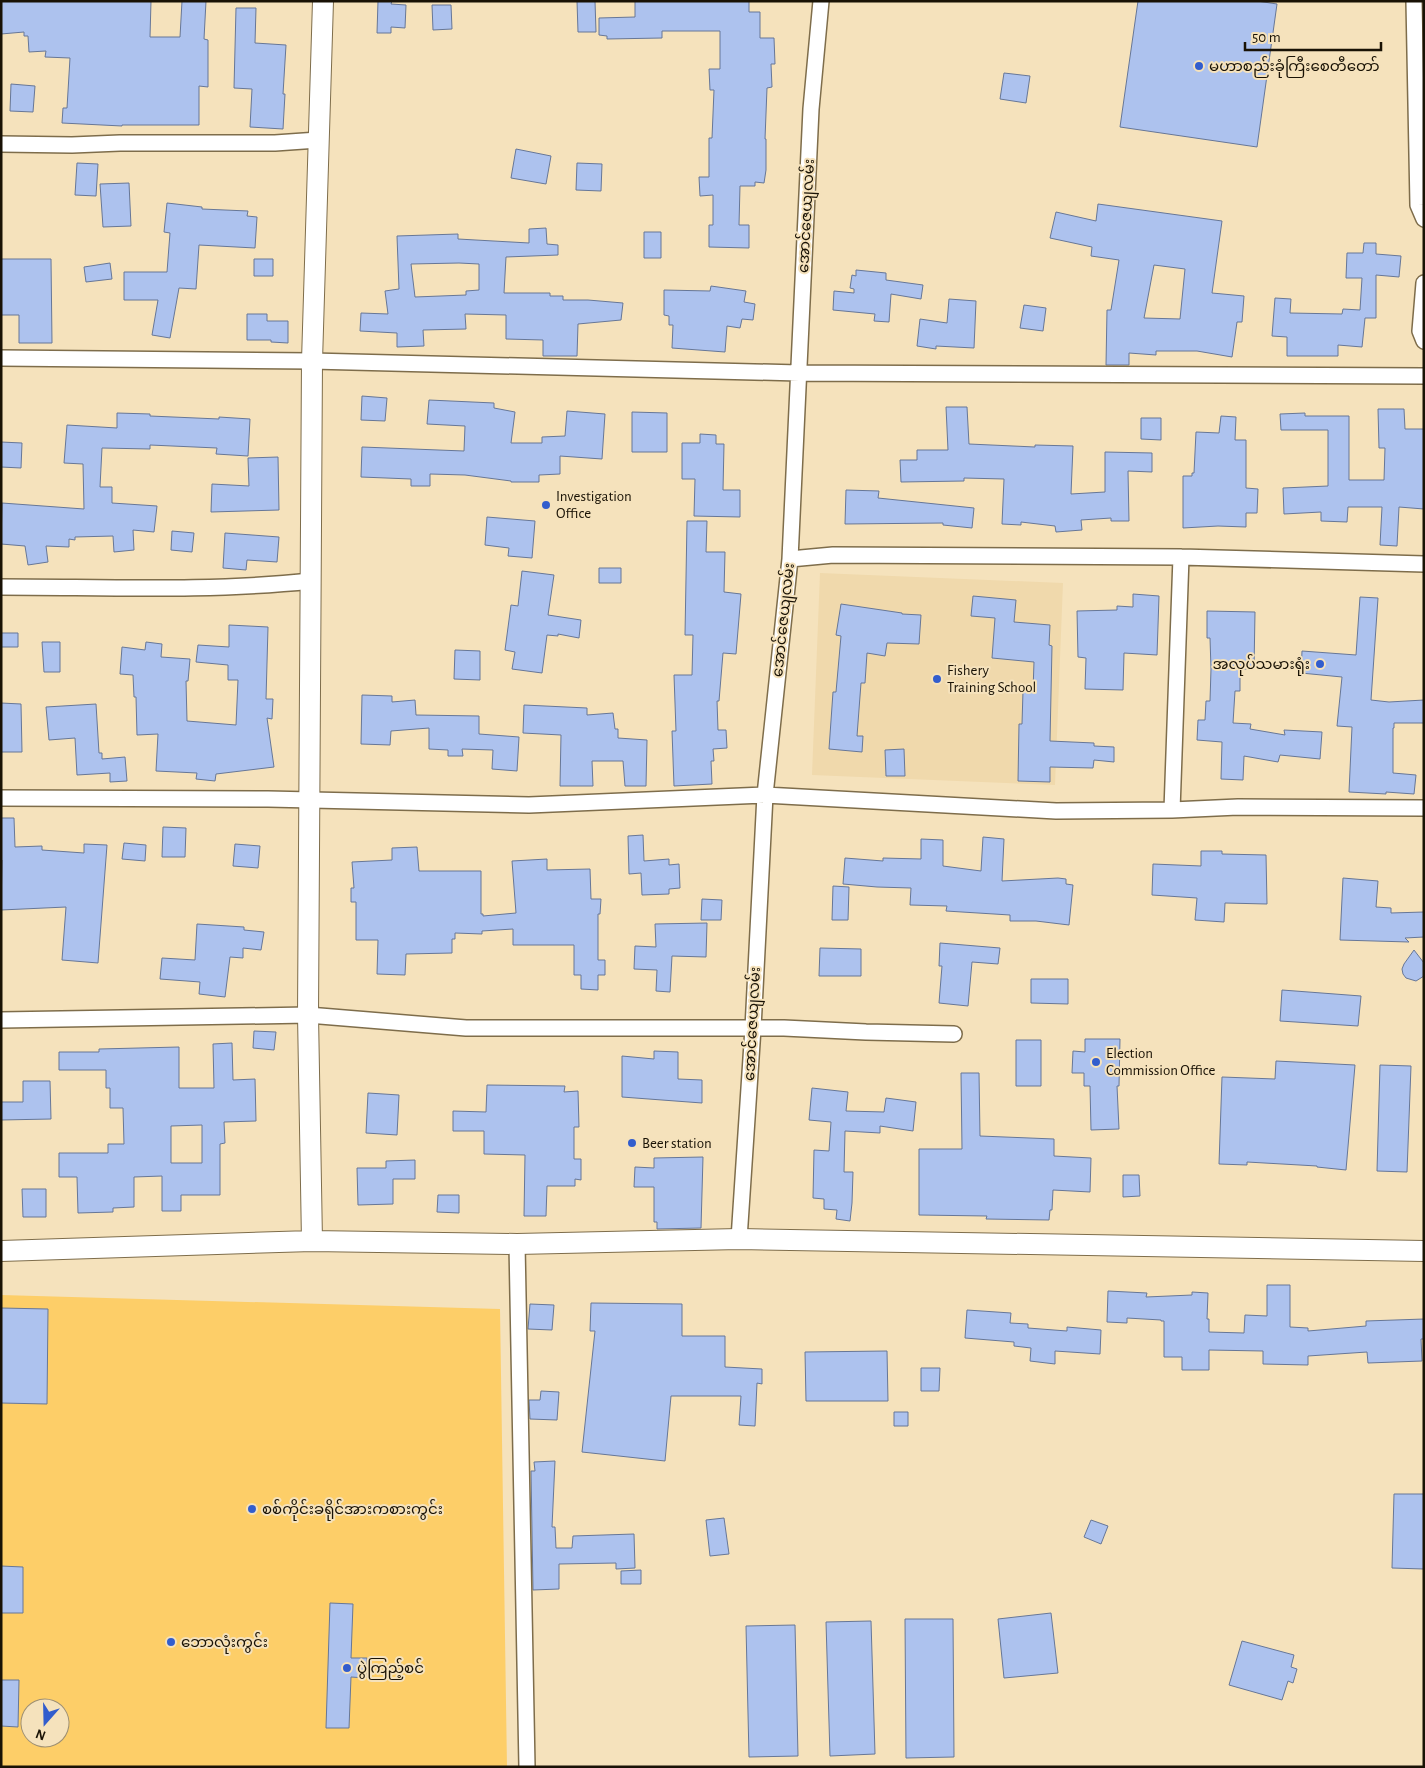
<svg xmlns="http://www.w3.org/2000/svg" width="1425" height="1768" font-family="'Alegreya Sans','Noto Sans Myanmar',sans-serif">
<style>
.built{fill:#f0d9ac}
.green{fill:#fdce68;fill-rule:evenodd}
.building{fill:#adc2ee;stroke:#677797;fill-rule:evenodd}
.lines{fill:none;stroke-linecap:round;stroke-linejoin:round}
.street-casing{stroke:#7e6d4b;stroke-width:18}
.secondary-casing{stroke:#7e6d4b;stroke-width:22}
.street{stroke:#fff;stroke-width:15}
.secondary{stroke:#fff;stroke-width:20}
.poi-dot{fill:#325dcd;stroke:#f5e2bc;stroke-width:2}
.labels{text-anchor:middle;stroke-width:4;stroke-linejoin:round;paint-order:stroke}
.poi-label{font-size:15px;fill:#191205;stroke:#f5e2bc;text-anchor:start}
.street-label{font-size:15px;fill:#191205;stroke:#f5e2bc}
</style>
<rect width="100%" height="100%" fill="#f5e2bc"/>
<path class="built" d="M820 573 1063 583 1055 785 812 775Z"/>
<path class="green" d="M1 1295 500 1309 507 1767H1ZM30 1708H60V1738H30Z"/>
<path class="building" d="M1 1H151L150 37H180L182 1H206L204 39 208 40V87L199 86V125H122V126L62 123 63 108H67L70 58 45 57 46 51 29 52 28 36H24V32L1 34Z
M378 1H392L391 4 406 5 405 28 391 27V33H377Z
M577 1H595L596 32H578Z
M635 1H749V12H760V38H774L775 64H771L772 87 767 88 765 139H766V170L764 183 755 182V186H740L739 225H749V248L709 247V225H713V195L700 196 699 177H709V138H712L714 90H710L709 69H720V31H662V38L607 39V36L599 35V18L635 17Z
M1138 1H1257L1277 4 1257 147 1120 127Z
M432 5H451L452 29 433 30Z
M236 8H256L255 43 286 45 283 94H285L283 129 250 127 252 89 234 88Z
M1004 73 1030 76 1026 103 1000 99Z
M11 84 35 86 33 112 10 111Z
M516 149 551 156 546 184 511 178Z
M77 163 98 164 96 196 75 195Z
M577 163 602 164 601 191 576 190Z
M129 183 131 226 103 227 100 184Z
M167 203 202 207V209L248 211 247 216 257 217 255 248 199 245 196 289 179 288 170 338 152 335 158 300H124V272H167L170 233 164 232Z
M1098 204 1222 221 1212 293 1244 296 1242 322H1237L1232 357 1197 351H1156V355L1129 353V365H1106L1107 310H1111L1119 260 1091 256 1092 247 1050 238 1056 212 1096 221ZM1154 265 1185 269 1180 319 1144 318Z
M546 228 547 244 558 245V255L506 257 504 293H550V296H563V300H588L623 303 621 320 578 324 577 356H543V340L506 339V315L465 314 466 329 423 330 424 346 397 347V333L360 331 361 313 388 314 385 291 399 289 397 236 458 234V239L529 243V229ZM459 263 479 264V290L466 291V295L415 297 411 264Z
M644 232H661V258H644Z
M1364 243H1376V254L1401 256 1399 277 1376 275V318H1365L1362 347 1338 345V356H1287V337L1272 336 1275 298 1291 299 1290 313 1342 314 1343 309 1360 310 1362 278H1346L1347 253H1363Z
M1 259H51L52 343H19V315H1Z
M254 259H273V276H254Z
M110 263 112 279 86 282 84 267Z
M856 270 886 273V280L923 285 921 299 891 294 889 322 874 321 875 314 833 310 834 291 854 293V289L850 288 852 275 856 276Z
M711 286 746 291 744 302 755 304 753 320 742 319 740 328 727 326 725 352 672 348 673 325H669V316L664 315V290L710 291Z
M949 299 976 301 974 348 936 346V349L917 346 920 319 947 323Z
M1024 305 1046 308 1043 331 1020 328Z
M247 314H267V321H288V343L271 342V340H247Z
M362 396 387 398 385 421 361 420Z
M429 400 494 403V408L515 412 511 443H542V437L565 436 567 411 605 414 602 459 560 456V474L539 475V482H511V481L465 475 430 474V486H411V479L361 477 362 447 464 451 465 426 427 424Z
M946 407H967L969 444 1035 447V445L1073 446 1071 494 1105 492V452L1152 453V472L1128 471 1129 521H1111V518L1081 520 1082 530 1056 532 1055 526 1021 522V525L1002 524 1004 479 964 478V481L901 482 900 460H917V450H948Z
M1378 409H1404L1405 429H1424V509L1399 507 1397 546 1380 545 1382 507H1348L1347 522 1321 521V512L1284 514 1283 488 1328 486V430H1281L1280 414 1305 413V416H1349V480H1384L1385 448H1379Z
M632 412 667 413V452H632Z
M117 413 150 414V416L219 419V417L250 419 248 456 216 454 217 448 150 445V449L102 448 100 487H112V503L157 506 154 532 133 530 134 550 114 552 113 536 75 537V540L69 539V547L46 546 48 562 28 565 25 546 1 544 2 503 84 509 83 464 64 463 67 425 117 428Z
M1221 416 1236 417 1235 440H1246V488L1258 489 1257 513H1246V527L1218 526 1183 528V476H1192V473H1194L1196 432 1219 433Z
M1141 418H1161V440L1141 439Z
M700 434 716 435V444H724L723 490H740V517L694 516 695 479H682V443H700Z
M1 442 22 443 21 468 1 467Z
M278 457 279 510 211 512 212 484 249 486 248 458Z
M846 490 879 491 878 498 974 508 972 528 943 525V523L845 524Z
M487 517 535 521 532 558 508 556 509 548 485 545Z
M687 521H707L706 552H725L724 592 741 594 736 654 723 653 719 701H717L718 730H726L727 748 713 749 714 761H711L712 784 674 786 672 731H676L674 675H692L693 635H685Z
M172 531 194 533 192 552 171 550Z
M225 533 279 537 277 562 247 560 246 570 223 568Z
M599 568H621V583H599Z
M522 571 554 575 548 615 581 620 579 638 558 634V636L547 635 542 673 512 669 515 652 505 650 511 605 518 606Z
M1133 594 1159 596 1157 655 1124 653 1123 690 1085 689 1086 658 1078 657 1077 611 1117 610V606L1133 607Z
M973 596 1016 600 1014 622 1050 625 1049 645 1052 646 1050 741 1094 743V746L1114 747V762L1094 760 1093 768 1050 767V782L1018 781 1019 724H1022L1023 691H1033L1034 662 992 658 995 618 971 616Z
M1360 597 1378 598 1371 700 1389 702 1424 700V723H1394V728H1393V773L1416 775 1414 794 1386 792V794L1349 792 1352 727 1337 726 1342 677 1301 673 1302 651 1356 655Z
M841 604 902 613V614L921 615 919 644 887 643 885 656 867 653 865 683H861L857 736H863L862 752 829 749 833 692H836L841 636 836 635Z
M1207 611 1255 612 1254 669H1240V691H1235L1233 723 1251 724 1250 729 1285 735 1284 730 1322 732 1320 759 1280 755 1278 762 1244 756 1243 780 1221 779 1222 742 1197 740 1198 720H1205L1206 701H1210L1211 669 1210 638H1207Z
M229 625 268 627 266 699H273L272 719 267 718 274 767 216 774 215 781 196 779 197 773 156 771 158 734 137 735 136 697H134L133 675 120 674 122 647 145 650 146 642 162 644 161 657 190 659 188 681H186L187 721 236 725 238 680H228V665L196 662 198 645 229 647Z
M1 633H18V647H1Z
M42 642H60V672H44Z
M455 650 480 651V680L454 679Z
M362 695 392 696V702L415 700 416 715 479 716V734L519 737 517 771 492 769 493 750 462 749 463 756H448V750L429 749V728L391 731 390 745 361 744Z
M1 703 21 704 22 752H1Z
M96 704 99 753H102V759L125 757 127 781 110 782V773L77 775 75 738 49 740 46 707Z
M524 705 587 708V715L613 713 615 729H618V738L647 740 646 786H625L623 761H592L593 786H560L561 735 523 733Z
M904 749 905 776H886L885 750Z
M1 818H14L15 847 42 846V850L84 853V844L107 845 98 963 62 960 66 907 1 910 2 860H1Z
M163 827 186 828 185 857H162Z
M643 835 644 861 669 859V865L679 864 680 888 669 889V894L642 895 641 873 629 874 628 836Z
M983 837 1004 839 1002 881 1058 878 1066 879V884L1073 885 1069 925 1036 921H1010V915L946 911 947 906 910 905 911 888 877 887 843 884 845 858 883 861V858L921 859V839L943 840V866L981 871Z
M124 843 146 845 145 861 122 859Z
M235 844 260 846 258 868 233 866Z
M417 847 419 871H481V914H483V916L516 913 512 861 547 859V870L590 869 591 899H601L600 914H598V960H605V975H598V990L581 989V975H574V945H513V929L482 931V934L455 933V939H452V953L406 954 405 975 377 974 378 940H356V902H351V888H354L352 862 392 860V848Z
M1201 851H1222V854L1266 855 1267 904 1225 903 1224 922 1195 920 1197 898 1152 895 1153 864 1201 866Z
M1343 878 1378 881 1376 907 1391 908V913L1424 912V937L1405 938 1409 942 1340 940Z
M833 886 849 887 848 920H832Z
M702 899 722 900 721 920H701Z
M707 923 706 957 672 956 670 992 656 991 657 970 634 969 635 946 656 947 655 924Z
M197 924 244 927V930L264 932 261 950 243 948V958L230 957 225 997 199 994 200 982 160 979 162 958 195 960Z
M940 943 1000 948 998 964 972 962 968 1006 939 1003 942 966H939Z
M820 948 861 949V976H819Z
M1414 950 1424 963V976L1416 981 1406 978 1403 974 1402 969 1404 964Z
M1031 979H1068V1004L1031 1003Z
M1282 990 1361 996 1358 1026 1280 1021Z
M254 1031 276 1032 274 1050 253 1048Z
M1085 1039H1120L1119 1086H1117L1119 1129 1091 1130 1090 1086H1084V1073H1072L1073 1051 1085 1052Z
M1016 1040H1041V1086H1016Z
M232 1043 233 1080 255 1079 256 1121 224 1122 225 1143 220 1144V1195H181V1211H162V1176L134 1177V1207L113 1208V1212L78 1213 77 1177H59V1153H108V1144H124L123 1108H110V1088H106V1070H59V1052H99V1049L179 1047V1088H214L213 1044ZM202 1125V1163H171V1126Z
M654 1051 678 1052V1079L702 1080V1103L622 1097V1056L654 1059Z
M1276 1061 1355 1065 1346 1170 1317 1167V1166L1247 1162V1165L1219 1164 1222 1077 1275 1079Z
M1380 1065 1411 1066 1407 1172 1377 1171Z
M961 1073H979L980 1136 1054 1139V1156L1091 1158 1090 1192 1053 1190 1052 1210H1050L1049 1220 986 1219 987 1216 919 1215V1149H962Z
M23 1081H50L51 1119 1 1120V1102H23Z
M487 1085 565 1086 564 1092 578 1091 579 1127H574V1159H581V1180L575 1179V1186H547L546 1216H524L525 1155 484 1154V1131H453V1111L486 1112Z
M812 1088 848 1092 846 1111 884 1112 886 1098 916 1102 913 1131 880 1126V1133L845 1131 844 1172H853L852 1203 850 1221 836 1219 837 1210 824 1209V1199L813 1198 814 1150 829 1151 831 1122 809 1120Z
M368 1093 399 1095 397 1135 366 1133Z
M703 1157 701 1228 657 1229V1222H654V1187H634L635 1167 654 1168V1158Z
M415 1160V1179H393V1204L358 1205 357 1168H386V1161Z
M1123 1175H1139L1140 1196 1123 1197Z
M22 1189H46V1217H23Z
M438 1195H459V1213L437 1212Z
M1267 1285H1290V1327L1308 1328V1331L1366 1326V1321L1424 1319V1339H1421L1422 1361 1368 1363 1367 1352 1308 1356V1365L1263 1364V1351L1209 1350V1370H1182V1357H1164V1321H1161V1320L1127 1318V1323L1107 1322 1108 1291 1147 1293 1146 1297 1192 1295V1292L1208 1293 1207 1319H1209V1332L1244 1333 1245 1315 1267 1316Z
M591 1303 682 1304V1336H725V1367L762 1369V1384L757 1383 755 1426 739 1425 741 1396H671L665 1461 582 1452 595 1331H590Z
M530 1304 554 1305 552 1330 528 1329Z
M1 1308 48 1309 47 1404 1 1403Z
M967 1310 1011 1313 1010 1323 1028 1324V1328L1067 1331V1327L1101 1330 1100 1354 1055 1351V1364L1030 1361 1031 1348 1014 1346V1342L965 1338Z
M887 1351 888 1401H806L805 1352Z
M921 1368H940L939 1391H921Z
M541 1391 559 1392 557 1420 530 1419 529 1400H540Z
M894 1412H908V1426H894Z
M555 1461 552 1527H555L556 1548H572L573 1536 634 1534 635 1568 616 1569V1563L559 1564V1589L533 1590 531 1471H535L534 1462Z
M1394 1494H1424V1569L1392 1568Z
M724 1518 729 1554 710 1556 706 1520Z
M1091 1520 1108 1526 1101 1544 1084 1537Z
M1 1566 23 1567V1613H1Z
M641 1570V1584H621V1571Z
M330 1603 353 1604 351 1658H367L366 1678 351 1677 349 1728H326Z
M1051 1613 1058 1673 1004 1678 998 1619Z
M905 1619H953L954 1757 906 1758Z
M871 1621 875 1754 830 1756 826 1622Z
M795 1625 798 1756 749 1757 746 1626Z
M1242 1641 1294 1655 1291 1667 1297 1669 1293 1683 1288 1681 1282 1700 1229 1685Z
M1 1680H19L18 1727 1 1726Z"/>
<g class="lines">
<defs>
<path id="street" d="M1414 1 1418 205 1424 219
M1 144 72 145 120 143H275L318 140
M1424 283 1420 331 1424 341
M1 358 312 361 799 373 1424 376
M790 559 833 555 1181 557 1424 564
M1 587C105 587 208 592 311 581
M1 798 268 799 529 805 765 795 1056 811 1172 810 1238 807 1424 808
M1172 810 1181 557
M1 1020 308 1015 466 1028H784L866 1032 954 1034
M739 1239 753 1028 765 795 790 559 811 109 821 1
M517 1244 527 1767"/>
<path id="secondary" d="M312 1241 308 1015 312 361 323 1
M1 1251 312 1241 517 1244 739 1239 1424 1251"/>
</defs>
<use href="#street" class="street-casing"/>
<use href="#secondary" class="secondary-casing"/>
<use href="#street" class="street"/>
<use href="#secondary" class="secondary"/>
</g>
<g class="poi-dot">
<circle cx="1199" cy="66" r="5"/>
<circle cx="546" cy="505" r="5"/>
<circle cx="1320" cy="664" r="5"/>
<circle cx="937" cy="679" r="5"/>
<circle cx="1096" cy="1062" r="5"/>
<circle cx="632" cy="1143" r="5"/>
<circle cx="252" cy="1509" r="5"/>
<circle cx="171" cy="1642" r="5"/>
<circle cx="347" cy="1668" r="5"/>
</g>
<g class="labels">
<g class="poi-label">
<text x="1209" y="71">မဟာစည်းခုံကြီးစေတီတော်</text>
<text x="556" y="501">Investigation<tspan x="556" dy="17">Office</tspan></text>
<text x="1310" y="669" text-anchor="end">အလုပ်သမားရုံး</text>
<text x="947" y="675">Fishery<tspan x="947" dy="17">Training School</tspan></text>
<text x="1106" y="1058">Election<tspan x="1106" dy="17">Commission Office</tspan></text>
<text x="642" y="1148">Beer station</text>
<text x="262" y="1514">စစ်ကိုင်းခရိုင်အားကစားကွင်း</text>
<text x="181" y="1647">ဘောလုံးကွင်း</text>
<text x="357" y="1673">ပွဲကြည့်စင်</text>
</g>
<g class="street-label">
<text transform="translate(806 216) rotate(-87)" y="5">အောင်ဇေယျလမ်း</text>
<text transform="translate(783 620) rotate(-84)" y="5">အောင်ဇေယျလမ်း</text>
<text transform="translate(752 1024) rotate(-87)" y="5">အောင်ဇေယျလမ်း</text>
</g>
</g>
<rect width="1425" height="1768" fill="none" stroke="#191205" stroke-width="5"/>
<g transform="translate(45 1723) rotate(200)"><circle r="24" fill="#f5e2bc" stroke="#9d8f73"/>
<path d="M0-4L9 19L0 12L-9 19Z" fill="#325dcd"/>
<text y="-8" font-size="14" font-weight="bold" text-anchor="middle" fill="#191205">N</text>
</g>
<path d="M1245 42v8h136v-8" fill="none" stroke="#191205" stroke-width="2.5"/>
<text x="1252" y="42" font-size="15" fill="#191205" stroke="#f5e2bc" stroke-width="4" paint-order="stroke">50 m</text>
</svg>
